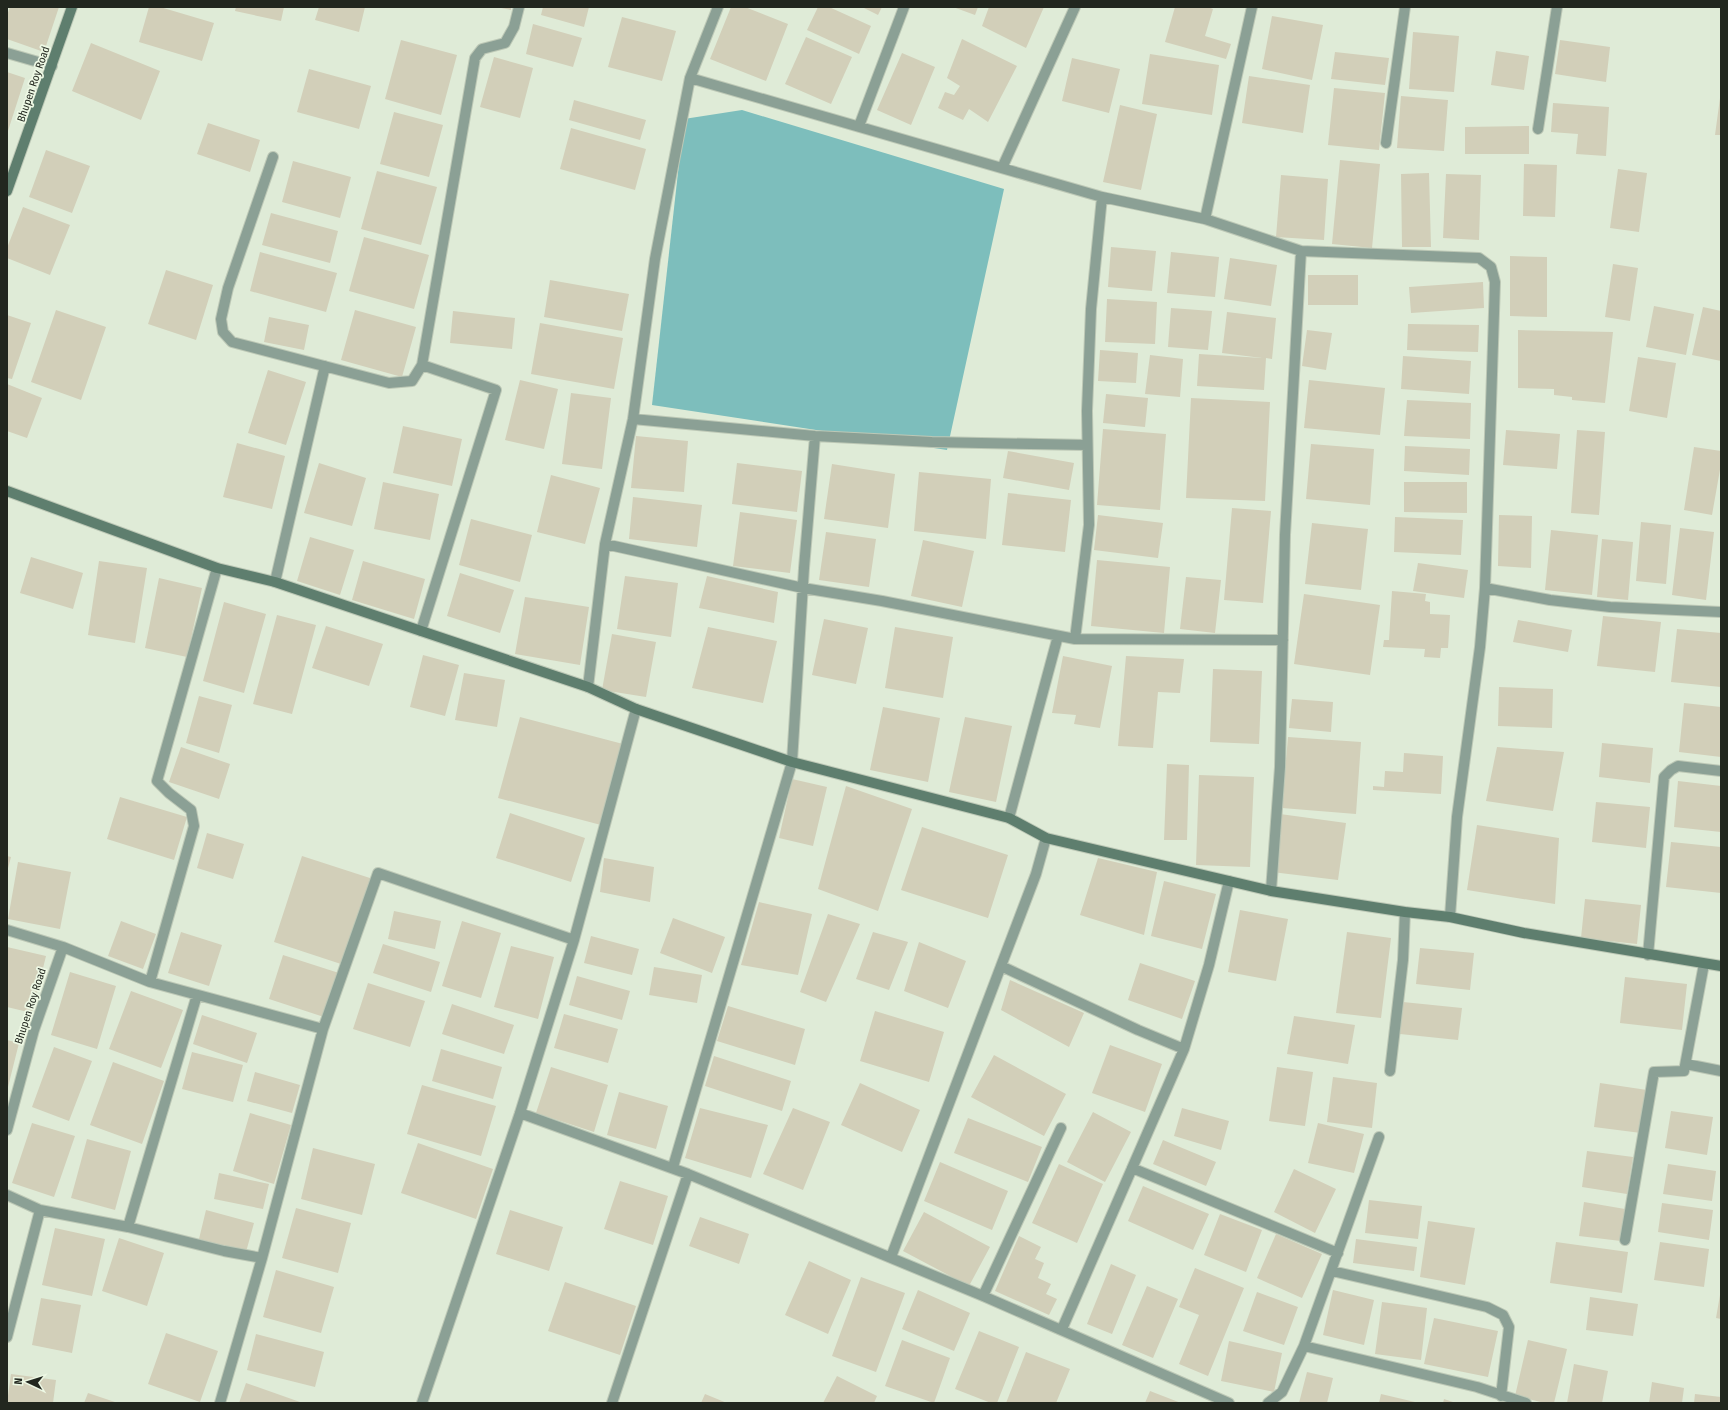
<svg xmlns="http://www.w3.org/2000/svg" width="1728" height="1410" font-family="'Fira Sans Condensed',sans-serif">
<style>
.water{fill:#7dbebc}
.building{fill:#d2cfb9}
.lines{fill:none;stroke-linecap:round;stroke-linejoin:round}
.street-casing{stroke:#bdc8b6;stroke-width:12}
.secondary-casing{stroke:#bdc8b6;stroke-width:12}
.street{stroke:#8ba095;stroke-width:10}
.secondary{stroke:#5e7e6e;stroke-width:10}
.labels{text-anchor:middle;stroke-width:3.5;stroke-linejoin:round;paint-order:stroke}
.street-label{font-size:11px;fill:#22271f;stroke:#edf8e4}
</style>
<rect width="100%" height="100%" fill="#dfebd7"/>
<path class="water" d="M742 110 1004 189 947 450 652 405 684 119Z"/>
<path class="building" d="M10 7H59L44 52 7 39V15Z
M149 7H160L214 23 202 61 139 42Z
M236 7H284L281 21 235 11Z
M319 7H365L359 32 315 20Z
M496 7H511V10Z
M543 7H589L584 27 541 15Z
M731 7H745L788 24 766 81 710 59Z
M818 7H829L871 26 859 54 807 30Z
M862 7H882L878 15Z
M953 7H978L975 15Z
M989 7H1044L1026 48 982 26Z
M1175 7H1208L1213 9 1205 36 1231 44 1226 59 1165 42Z
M1272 16 1323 25 1312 80 1262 69Z
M622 17 676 31 662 81 608 67Z
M533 24 582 38 573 67 526 54Z
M1413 32 1459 36 1454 92 1409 89Z
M806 37 852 57 831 104 785 84Z
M962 39 1017 66 988 122 969 109 963 120 938 108 945 92 954 95 960 86 947 78Z
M401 40 457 55 441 115 385 99Z
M1560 40 1610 47 1606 82 1555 74Z
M91 43 160 71 141 120 72 91Z
M1496 51 1529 56 1524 90 1491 85Z
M1335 52 1389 58 1385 85 1331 79Z
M902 53 935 67 911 125 877 110Z
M1150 54 1219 65 1212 115 1142 104Z
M494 57 533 68 520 118 480 107Z
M1072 58 1120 69 1109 113 1062 101Z
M309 69 371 86 359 129 297 112Z
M7 72 25 78 7 134Z
M1249 76 1310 85 1303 133 1242 123Z
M1334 88 1385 93 1379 150 1328 145Z
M1401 96 1448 100 1444 151 1397 148Z
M1720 98H1721V135H1715Z
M574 100 646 120 640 140 569 120Z
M1553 103 1609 107 1606 156 1576 154 1578 134 1551 132Z
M1120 105 1157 114 1141 190 1103 182Z
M394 112 443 125 429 177 380 164Z
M208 123 260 140 250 172 197 154Z
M1529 126V154H1465V127Z
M571 128 646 149 635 190 560 169Z
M46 150 90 166 72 213 29 197Z
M1340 160 1380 164 1372 248 1332 244Z
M293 161 351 177 340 218 282 202Z
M1524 164 1557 165 1555 217 1523 216Z
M1618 169 1647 173 1639 232 1610 228Z
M377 171 437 187 421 245 361 229Z
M1429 173 1431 247H1402L1401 174Z
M1446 174 1481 175 1479 240 1443 238Z
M1281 175 1328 179 1324 240 1276 237Z
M23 207 70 225 50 275 7 258V248Z
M271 213 338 231 330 263 262 245Z
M364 237 429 255 414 309 349 291Z
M1111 247 1156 251 1152 291 1108 287Z
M260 252 337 273 326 312 250 291Z
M1171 252 1219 257 1215 297 1167 293Z
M1510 256 1547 257V317L1510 316Z
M1230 258 1277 265 1271 306 1224 299Z
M1613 264 1638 268 1630 321 1605 317Z
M166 270 213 285 196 340 148 324Z
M1308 275H1358V305H1308Z
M550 280 629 294 622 331 544 317Z
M1483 282 1484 308 1411 313 1409 287Z
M1107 299 1157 302 1155 344 1105 342Z
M1654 306 1694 314 1686 355 1646 347Z
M1703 307 1721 311V361L1692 355Z
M1171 308 1212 311 1208 350 1168 347Z
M56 310 106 327 81 400 31 382Z
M355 310 416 327 402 377 341 360Z
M453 311 515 318 512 349 450 343Z
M1227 312 1276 318 1272 359 1266 358 1264 390 1197 386 1199 354 1262 358 1222 353Z
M7 315 31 323 12 379 7 378Z
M269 317 309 325 304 350 264 342Z
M540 323 623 338 614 389 531 374Z
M1408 324 1479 325 1478 352 1407 350Z
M1307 330 1332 333 1326 370 1302 366Z
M1518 330 1613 332 1605 403 1572 400V397L1554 395V389L1518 388Z
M1100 350 1138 353 1136 383 1098 381Z
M1150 355 1183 359 1180 397 1145 394Z
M1403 356 1471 361 1469 394 1401 389Z
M1638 357 1676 363 1667 418 1629 411Z
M268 370 306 382 286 445 248 433Z
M520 380 558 389 544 449 505 440Z
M1309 380 1385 388 1380 435 1304 428Z
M7 384 42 398 27 438 7 431Z
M571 393 611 398 602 469 562 464Z
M1106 394 1148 398 1145 427 1103 423Z
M1191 398 1270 402 1265 501 1186 498Z
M1407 400 1471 403 1470 439 1404 436Z
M403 426 462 439 452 486 393 473Z
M1103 429 1166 434 1160 510 1097 505Z
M1506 430 1560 434 1557 469 1503 465Z
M1577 430 1605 432 1599 515 1571 513Z
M636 436 688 441 684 492 631 488Z
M237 443 285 456 272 509 223 497Z
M1311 444 1374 449 1370 505 1306 499Z
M1405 446 1470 449 1469 475 1404 471Z
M1694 447 1721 451V464L1712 515 1684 510Z
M1008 451 1074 463 1069 490 1003 478Z
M319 463 366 478 352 526 304 513Z
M737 463 802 471 797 512 732 504Z
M832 464 895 474 888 528 824 519Z
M919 472 991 479 986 539 914 531Z
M551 475 600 488 585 544 537 532Z
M383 482 439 494 430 540 374 529Z
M1404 482H1467V513L1404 512Z
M1008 493 1071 500 1065 552 1002 545Z
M633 497 702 505 697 547 629 539Z
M1232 508 1271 511 1263 603 1224 600Z
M740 512 797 520 790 573 733 566Z
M1098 515 1163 523 1158 558 1094 550Z
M1499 515 1532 516 1531 568 1498 566Z
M1395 517 1463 520 1461 555 1394 552Z
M471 519 532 535 520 582 459 565Z
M1641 522 1671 525 1666 584 1636 581Z
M1312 523 1368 529 1361 590 1305 584Z
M1680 528 1714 532 1706 600 1672 595Z
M1551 530 1598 535 1592 595 1545 590Z
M826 532 876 539 869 587 819 580Z
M310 537 354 550 340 595 297 581Z
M1602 539 1633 542 1628 600 1597 597Z
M923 540 974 551 962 607 911 596Z
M31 557 83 573 73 609 20 593Z
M1097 560 1170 567 1164 633 1091 626Z
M99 561 147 568 135 643 88 635Z
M363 561 425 579 414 619 352 600Z
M1418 563 1468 570 1464 598 1413 591Z
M460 573 514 590 500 633 447 616Z
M625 576 678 583 671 637 617 629Z
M707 576 778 592 774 623 699 608Z
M1186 577 1221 580 1215 633 1180 629Z
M159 578 202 588 187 657 145 648Z
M1392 591 1426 594 1425 601 1430 602V614L1450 615 1448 648H1441L1440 658 1424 657 1425 649 1383 647 1384 640H1389Z
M1304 594 1380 605 1370 675 1294 664Z
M525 597 589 607 580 665 515 654Z
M224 602 266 614 244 693 203 681Z
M277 615 316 625 292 714 253 704Z
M1603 616 1661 622 1655 672 1597 666Z
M824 619 868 628 856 684 812 675Z
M1518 620 1572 630 1568 652 1513 642Z
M326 626 383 644 369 686 312 668Z
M708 627 777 641 763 703 692 688Z
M895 627 953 637 943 698 885 688Z
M1677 629 1721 633V687L1671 682Z
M612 634 656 642 646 697 602 690Z
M423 655 459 665 445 716 410 707Z
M1063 656 1112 666 1100 728 1074 724 1076 715 1052 713Z
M1126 656 1184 659 1180 693 1158 692 1153 748 1118 746Z
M1213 669 1262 671 1259 744 1210 742Z
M464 673 505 680 497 727 455 720Z
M1499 687 1553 689 1552 728 1498 726Z
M199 696 232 705 219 753 186 743Z
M1292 699 1333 702 1331 732 1289 728Z
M1684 703 1721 707V757L1679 752Z
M883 707 940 718 928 782 870 770Z
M520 717 623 744 601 825 498 798Z
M965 717 1012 726 996 802 949 792Z
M1288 737 1361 742 1356 814 1282 808Z
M1602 743 1653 748 1650 783 1599 777Z
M181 747 230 764 219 799 169 782Z
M1497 747 1564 752 1553 811 1486 801Z
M1404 753 1443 756 1441 794 1373 790V786L1384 787 1385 771 1403 772Z
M1167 764 1189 765 1187 840H1164Z
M1199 775 1254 777 1250 867 1196 865Z
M792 779 827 787 813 846 779 838Z
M1678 781 1721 786V832L1674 827Z
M846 786 912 809 878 911 818 889Z
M120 797 187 817 174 860 107 839Z
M1596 802 1650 807 1646 848 1592 842Z
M510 813 585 838 571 882 496 858Z
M1280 814 1346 823 1338 880 1272 872Z
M1477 825 1559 838 1555 904 1467 890Z
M922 827 1008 855 988 918 901 890Z
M207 833 244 844 233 879 197 868Z
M1671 842 1721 847V893L1666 887Z
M7 856 11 857 7 872Z
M302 856 373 879 344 965 274 942Z
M604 858 654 867 650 902 600 892Z
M1098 858 1157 872 1144 935 1080 915Z
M18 862 71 872 60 929 8 919Z
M1164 881 1216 894 1202 949 1151 936Z
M1585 899 1641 905 1637 944 1581 938Z
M759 902 812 914 798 975 741 965Z
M1240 910 1288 919 1276 981 1228 972Z
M394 911 441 921 435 949 388 939Z
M828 914 860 924 826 1002 800 992Z
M673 918 725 937 712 973 660 953Z
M121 921 156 934 143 969 108 956Z
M462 921 501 933 481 998 442 986Z
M181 932 222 945 209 986 168 973Z
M873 932 908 942 889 990 856 979Z
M1347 932 1391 938 1381 1018 1336 1013Z
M591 936 639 949 632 975 584 963Z
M919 942 966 961 948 1008 904 991Z
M383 944 440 962 431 992 373 973Z
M511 946 554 957 538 1019 494 1007Z
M7 947 46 956 32 1013 7 1007Z
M1420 948 1474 953 1470 990 1416 984Z
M283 955 342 974 327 1018 269 999Z
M1140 963 1195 981 1182 1019 1128 1000Z
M654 967 702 975 697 1003 649 995Z
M70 972 116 986 97 1049 51 1035Z
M577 976 630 991 622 1020 569 1005Z
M1625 977 1687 984 1682 1030 1620 1023Z
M1010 980 1084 1013 1069 1047 1001 1010Z
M368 983 425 1001 410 1047 353 1029Z
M131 991 183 1010 161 1068 109 1049Z
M1403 1002 1462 1008 1458 1040 1400 1034Z
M452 1004 514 1025 504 1054 442 1034Z
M728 1006 805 1029 795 1065 717 1041Z
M875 1011 944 1032 929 1082 860 1061Z
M564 1014 618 1029 608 1063 554 1048Z
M202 1015 257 1033 247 1063 193 1044Z
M1294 1016 1355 1025 1348 1064 1287 1054Z
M7 1040 19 1043 8 1087 7 1086Z
M1110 1045 1162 1064 1145 1112 1092 1093Z
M54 1047 92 1061 69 1121 32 1107Z
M441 1049 502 1067 493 1099 432 1081Z
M192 1052 243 1065 233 1102 182 1089Z
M994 1055 1066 1094 1044 1136 971 1097Z
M714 1056 791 1081 782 1111 705 1086Z
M113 1062 164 1081 142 1144 90 1125Z
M551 1067 608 1085 594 1132 536 1113Z
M1277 1067 1313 1072 1305 1126 1269 1121Z
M255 1072 300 1085 292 1113 247 1101Z
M1333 1077 1377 1083 1372 1128 1327 1122Z
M860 1083 920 1110 902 1152 841 1125Z
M1600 1083 1647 1090 1641 1133 1594 1127Z
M422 1085 496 1106 481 1156 407 1134Z
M619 1092 668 1106 656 1149 607 1135Z
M700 1108 768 1125 751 1178 685 1158Z
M793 1108 830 1122 803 1190 763 1174Z
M1182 1108 1229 1121 1221 1150 1174 1136Z
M1671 1111 1713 1117 1707 1155 1665 1148Z
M1093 1112 1131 1132 1105 1182 1067 1162Z
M250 1113 291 1125 274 1184 233 1171Z
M968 1118 1042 1147 1028 1182 954 1153Z
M32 1123 75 1136 54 1197 12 1183Z
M1318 1123 1364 1134 1354 1173 1308 1163Z
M87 1139 131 1151 115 1210 71 1198Z
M1163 1140 1216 1162 1206 1186 1153 1164Z
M418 1143 493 1169 476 1219 401 1193Z
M313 1148 375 1164 362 1215 301 1199Z
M1587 1151 1633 1157 1627 1194 1582 1187Z
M940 1162 1008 1191 992 1230 924 1201Z
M1059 1164 1103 1184 1077 1243 1032 1223Z
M1668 1164 1716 1171 1712 1201 1663 1194Z
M1294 1169 1336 1189 1315 1233 1274 1212Z
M219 1173 269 1184 263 1209 214 1199Z
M620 1181 668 1196 653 1245 604 1229Z
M1143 1186 1209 1214 1193 1250 1128 1221Z
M1369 1200 1422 1206 1418 1239 1365 1233Z
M1584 1202 1625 1209 1621 1241 1579 1236Z
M1662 1203 1713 1210 1709 1240 1658 1232Z
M296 1208 351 1223 338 1273 282 1258Z
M206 1210 254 1223 246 1252 199 1239Z
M510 1210 563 1227 549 1271 496 1254Z
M924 1212 990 1247 969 1286 903 1251Z
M1220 1214 1262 1230 1246 1272 1204 1255Z
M700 1217 749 1234 739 1264 689 1246Z
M1428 1221 1475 1228 1465 1285 1420 1277Z
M55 1228 105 1239 92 1296 42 1285Z
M1276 1234 1322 1254 1302 1298 1257 1278Z
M1019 1236 1041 1247 1035 1259 1044 1263 1038 1278 1051 1284 1046 1294 1057 1299 1049 1315 995 1291Z
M119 1238 164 1253 147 1306 102 1291Z
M1356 1239 1417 1247 1414 1271 1353 1263Z
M1556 1242 1628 1252 1622 1293 1550 1283Z
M1660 1242 1709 1249 1704 1287 1654 1280Z
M809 1261 851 1280 828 1334 785 1315Z
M1111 1264 1136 1275 1112 1334 1087 1324Z
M1195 1268 1244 1288 1208 1376 1179 1364 1199 1315 1179 1307Z
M276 1270 334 1287 321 1333 263 1317Z
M861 1277 905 1293 876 1372 832 1356Z
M565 1282 636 1306 620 1355 548 1331Z
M1147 1286 1178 1299 1153 1358 1122 1345Z
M918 1290 970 1313 954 1351 902 1329Z
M1333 1290 1374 1300 1364 1345 1323 1335Z
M1257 1292 1298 1307 1284 1345 1243 1331Z
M1720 1295H1721V1319L1716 1318Z
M1590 1297 1638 1304 1633 1336 1586 1330Z
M41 1298 81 1305 72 1353 32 1345Z
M1382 1302 1427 1308 1421 1360 1375 1354Z
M1434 1318 1498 1331 1488 1377 1424 1364Z
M979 1331 1019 1347 997 1403H991L955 1389Z
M166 1333 218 1351 200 1402 148 1384Z
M256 1334 324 1352 315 1387 247 1370Z
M902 1340 950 1358 934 1403 885 1386Z
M1528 1340 1567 1349 1554 1403H1545L1515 1396Z
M1229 1341 1282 1353 1274 1392 1221 1381Z
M1026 1352 1070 1369 1056 1403H1006Z
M1574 1364 1608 1371 1602 1403H1567Z
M1307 1372 1333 1378 1327 1403H1299Z
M11 1374 56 1380 53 1403H7Z
M837 1376 877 1396 874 1403H823Z
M1652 1382 1684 1388 1682 1403H1649Z
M246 1383 300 1402 299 1403H239Z
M1150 1391 1181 1403H1145Z
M88 1393 118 1403H84Z
M705 1394 727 1403H701Z
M1381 1394 1415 1402V1403H1379Z
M1695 1394 1721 1397V1403H1694Z
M1444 1399 1456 1403H1443Z"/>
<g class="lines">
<defs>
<path id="street" d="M1252 7 1205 219 1301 251 1285 535 1280 767 1271 891
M7 53 52 66
M690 78 1102 197 1205 219
M859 126 904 7
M1538 129 1557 7
M1386 143 1405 7
M273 157 228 288 221 319 223 332 232 342 389 383 412 381 422 365 475 58 482 49 505 43 514 27 519 7
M1002 168 1075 7
M1102 197 1091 309 1087 411 1089 525 1075 639 1283 640
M1301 251 1479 258 1491 267 1495 282 1485 588
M633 419 815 436 932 442 1087 445
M605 544 803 588 882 601 1075 639
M275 582 325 366
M421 631 496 390 422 365
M588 687 605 544 633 419 655 259 690 78 718 7
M1009 818 1058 636
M1450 917 1457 817 1480 647 1485 588 1550 600 1610 607 1721 612
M7 930 63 947 34 1030 7 1130
M63 947 150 982 194 826 191 810 169 793 157 781 217 568
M1648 955 1664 777 1671 770 1678 766 1721 771
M1001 966 1138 1030 1184 1049 1062 1329
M150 982 323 1029 378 873 574 940 636 709
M1184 1049 1209 965 1229 881
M1686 1064 1721 1071
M1390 1071 1403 960 1405 912
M520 1113 688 1174 983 1296 1229 1403
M673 1167 792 762 804 568 815 436
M1132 1168 1338 1253
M7 1195 40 1210 7 1337
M40 1210 128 1227 224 1251 262 1258
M128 1227 197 995
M1625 1240 1654 1072 1684 1071 1704 964
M891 1257 1001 966 1036 874 1046 838
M1332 1271 1487 1307 1503 1315 1509 1327 1501 1396
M983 1296 1061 1128
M1304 1346 1477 1387 1526 1403
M220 1403 262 1258 323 1029
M422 1403 520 1113 574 940
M612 1403 688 1174
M1268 1403 1282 1392 1304 1346 1379 1137"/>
<path id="secondary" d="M7 191 72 7
M7 491 217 568 275 582 588 687 636 709 792 762 1009 818 1046 838 1271 891 1405 912 1450 917 1524 933 1721 966"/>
</defs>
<use href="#street" class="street-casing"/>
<use href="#secondary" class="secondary-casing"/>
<use href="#street" class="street"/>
<use href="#secondary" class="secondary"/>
</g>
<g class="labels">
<g class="street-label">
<text transform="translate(33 84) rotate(-71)" y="4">Bhupen Roy Road</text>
<text transform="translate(30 1006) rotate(-72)" y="4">Bhupen Roy Road</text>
</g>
</g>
<rect width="1728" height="1410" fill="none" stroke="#22271f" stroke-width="16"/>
<g transform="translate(28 1382) rotate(274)" stroke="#edf8e4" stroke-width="3" paint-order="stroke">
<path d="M0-3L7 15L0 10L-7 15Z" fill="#22271f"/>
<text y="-6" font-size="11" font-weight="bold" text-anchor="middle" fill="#22271f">N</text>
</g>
</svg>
